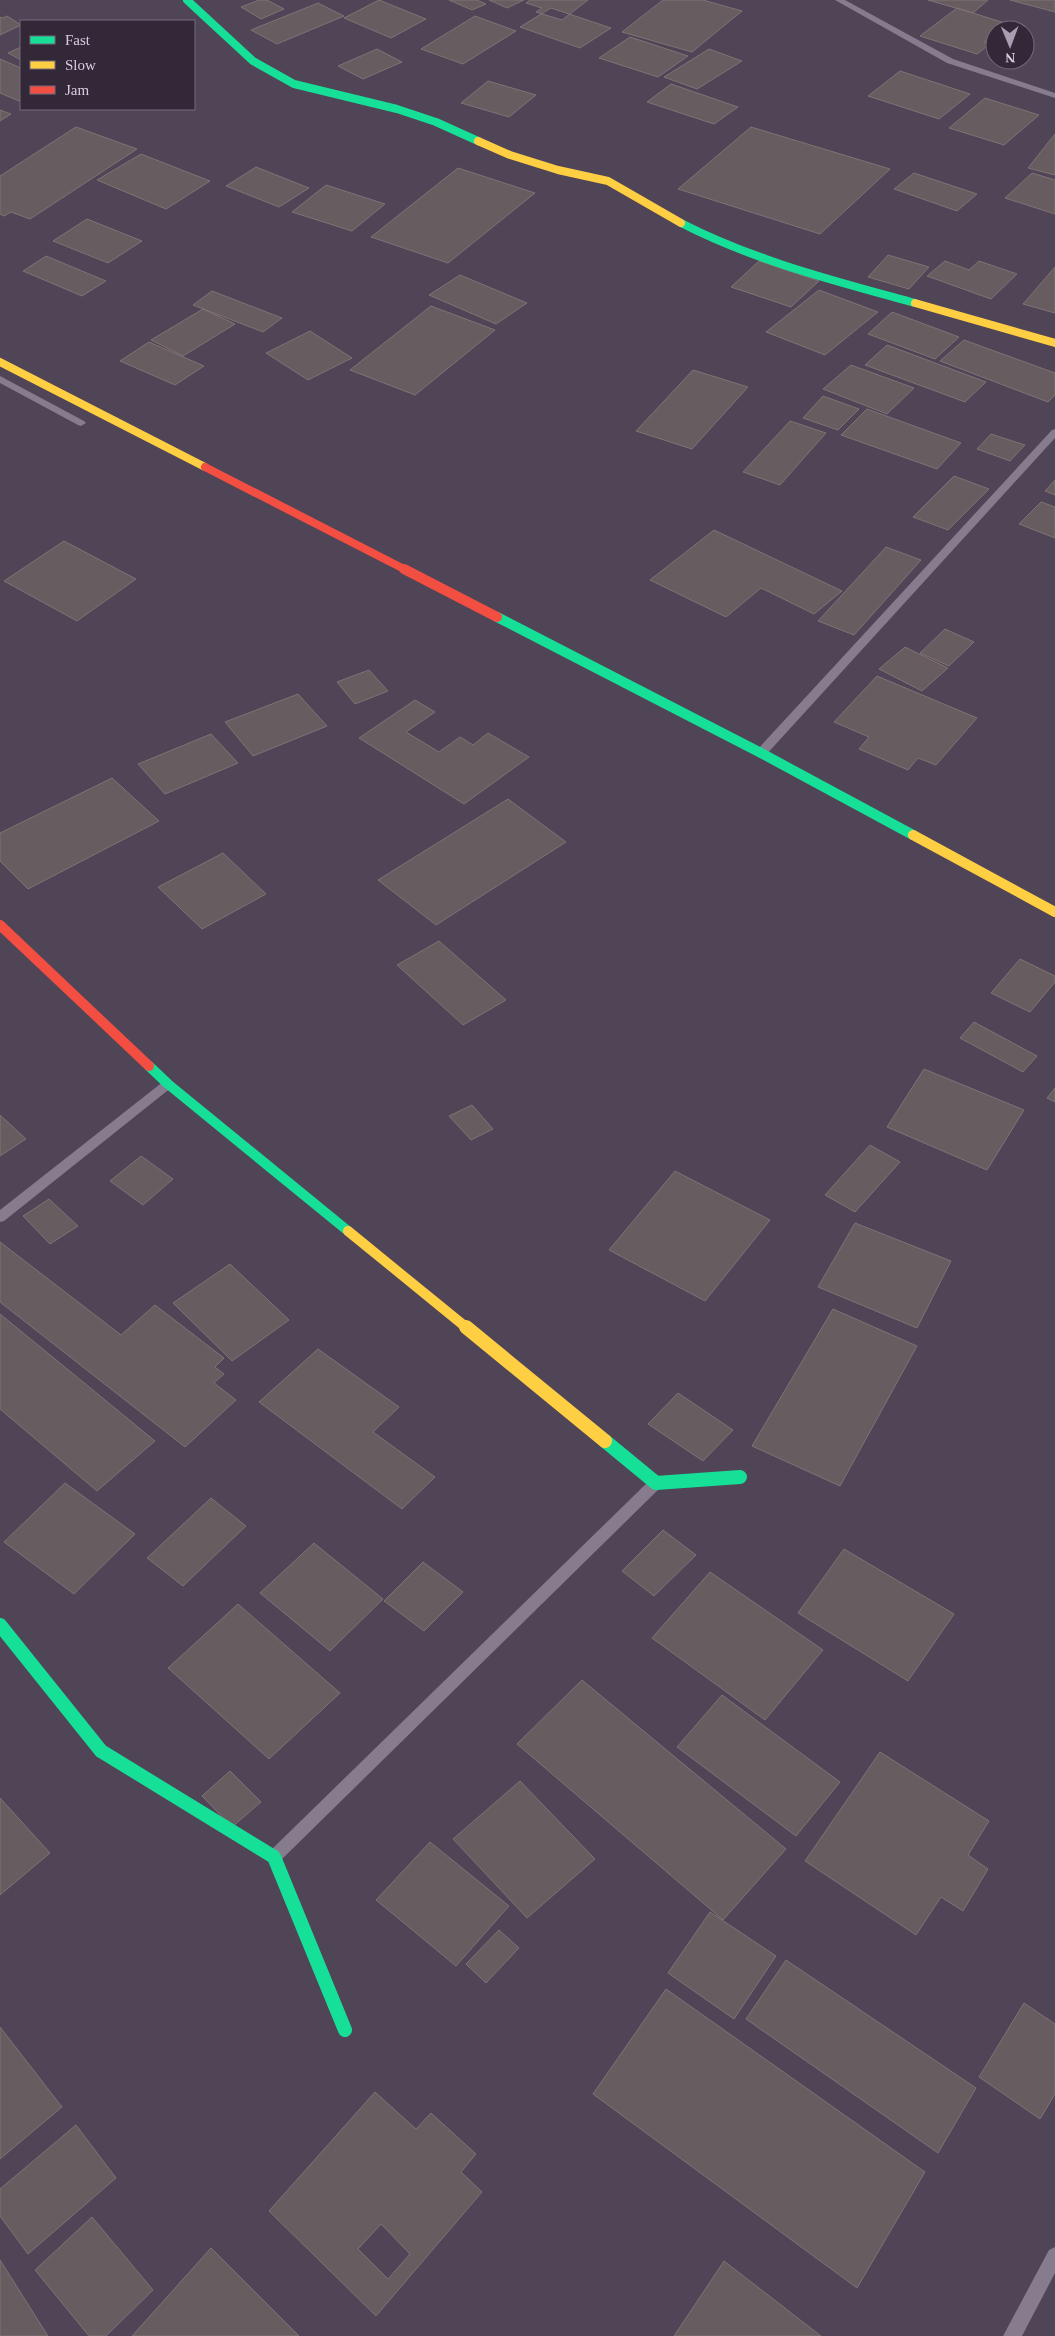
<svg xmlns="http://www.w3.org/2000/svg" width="1055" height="2336" font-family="'Times New Roman',serif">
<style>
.building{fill:#675c5f;stroke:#7f7375;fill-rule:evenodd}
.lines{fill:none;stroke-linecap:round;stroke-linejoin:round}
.street{fill:#877b8e;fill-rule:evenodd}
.fast-far2{stroke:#16e098;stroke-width:8}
.fast-far1{stroke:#16e098;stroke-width:10}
.fast{stroke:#16e098;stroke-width:14}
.slow-far2{stroke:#ffcf43;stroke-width:8}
.slow-far1{stroke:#ffcf43;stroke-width:10}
.slow{stroke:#ffcf43;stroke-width:14}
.jam-far1{stroke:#f24e42;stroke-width:8}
.jam{stroke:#f24e42;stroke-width:10}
</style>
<rect width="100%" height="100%" fill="#504457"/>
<path class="building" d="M259 0H267L284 9 261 19 241 7Z
M379 0 426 19 391 38 344 18Z
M449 0H477L486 4 472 10Z
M489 0H524L507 8Z
M530 0H588L562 20 536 12 542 8 526 3Z
M663 0H703L742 11 692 52 622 32Z
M928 0H988L973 13Z
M1010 0H1055V12Z
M318 3 344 16 277 44 251 30Z
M551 8 611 28 580 48 520 27Z
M957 8 1008 24 1000 30H995V34L984 42 990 44 977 54 920 36Z
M7 16 21 25 0 35V17L3 18Z
M475 16 516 31 463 64 421 49Z
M630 37 688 56 658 77 599 58Z
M21 47V60L8 53Z
M377 49 402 62 363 79 338 66Z
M709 49 742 61 697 89 664 77Z
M0 59 21 68V100L19 101 0 93Z
M900 71 970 94 939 119 868 96Z
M488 81 536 95 509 117 461 103Z
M671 84 738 107 714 124 647 102Z
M985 98 1039 115 1004 145 949 128Z
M0 110 11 114 0 121Z
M76 127 137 149 30 219 11 212 4 216 0 214V176Z
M751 127 890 169 820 234 678 189Z
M1055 134V175L1028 168Z
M141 154 210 181 166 209 97 180Z
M256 167 309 188 279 207 226 186Z
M458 168 535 193 448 263 371 237Z
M914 173 977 194 957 211 894 189Z
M1032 173 1055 180V214L1005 198Z
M326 185 385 204 352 231 292 212Z
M87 219 142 241 108 263 53 241Z
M888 255 929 267 909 289 868 277Z
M46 256 106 281 82 296 23 271Z
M759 261 819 281 791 307 731 287Z
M945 261 969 270 979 261 1017 274 991 299 927 276Z
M1055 267V313L1023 304Z
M460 275 527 303 496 324 429 295Z
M819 290 878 312 825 355 766 332Z
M212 291 282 318 263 332 193 305Z
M431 306 495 330 415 395 350 370Z
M203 309 235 324 183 356 151 340Z
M892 312 959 337 935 359 868 334Z
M310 331 352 358 308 380 266 353Z
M964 340 1055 373V395L1048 402 940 361Z
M149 342 204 366 175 385 120 361Z
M887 345 986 382 965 402 865 365Z
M851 365 914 388 887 414 823 389Z
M693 370 748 387 692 449 636 431Z
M823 396 859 409 838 430 803 418Z
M867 409 961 443 937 469 841 435Z
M790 421 826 433 780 485 743 472Z
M991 434 1025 445 1010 461 977 449Z
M954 476 989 489 948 530 913 517Z
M1055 480V495L1045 491Z
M1041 502 1055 507V538L1019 524Z
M714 530 842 591 814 614 761 588 726 617 650 580Z
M64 541 136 579 77 621 4 581Z
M886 547 921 560 854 635 818 621Z
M945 629 974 642 949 666 920 653Z
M905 647 948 668 922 691 879 669Z
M369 670 388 691 355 704 337 682Z
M877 676 977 718 936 765 918 758 908 770 859 749 869 737 834 722Z
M298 694 327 726 253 756 225 722Z
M415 700 435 712 406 732 439 752 460 737 473 745 488 733 529 757 464 804 359 738Z
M211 734 238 763 165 794 138 764Z
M112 778 159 821 28 889 0 861V833Z
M508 799 566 842 436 925 378 880Z
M223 853 266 894 202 929 158 887Z
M439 941 506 1000 463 1025 397 965Z
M1020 959 1055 976V982L1030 1012 991 993Z
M974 1022 1037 1056 1023 1072 960 1038Z
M924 1069 1024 1110 987 1170 887 1127Z
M1055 1088V1102L1047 1098Z
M472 1105 493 1129 471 1140 449 1116Z
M0 1115 26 1139 0 1156Z
M870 1145 900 1162 855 1212 825 1195Z
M141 1156 173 1179 143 1205 110 1181Z
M675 1171 770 1220 705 1301 609 1250Z
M49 1199 78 1226 50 1244 23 1216Z
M855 1223 951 1261 917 1328 818 1287Z
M0 1242 121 1335 155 1305 224 1358 215 1367 224 1374 214 1383 236 1400 185 1447 0 1302Z
M230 1264 289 1320 232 1361 173 1303Z
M833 1309 917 1346 840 1486 752 1446Z
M0 1314 155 1441 97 1491 0 1409Z
M318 1349 399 1407 373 1432 435 1477 402 1509 259 1402Z
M678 1393 733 1430 703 1461 648 1424Z
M65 1483 135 1534 74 1594 4 1542Z
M211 1498 246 1526 183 1586 147 1558Z
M663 1530 696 1555 654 1596 622 1571Z
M314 1543 383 1599 330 1651 260 1593Z
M844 1549 954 1614 908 1681 798 1613Z
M423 1562 463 1592 424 1631 384 1601Z
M710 1572 823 1650 765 1720 652 1638Z
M238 1604 340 1693 269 1759 168 1668Z
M582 1680 786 1849 723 1920 517 1744Z
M722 1695 840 1782 796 1836 677 1747Z
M880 1752 989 1821 968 1855 988 1869 963 1911 941 1897 916 1935 805 1861Z
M230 1771 261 1802 232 1827 202 1796Z
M520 1781 595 1859 527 1918 453 1839Z
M0 1798 50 1853 0 1895Z
M430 1842 509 1906 456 1966 376 1900Z
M710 1912 776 1956 734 2019 668 1973Z
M499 1930 519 1948 486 1983 466 1964Z
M786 1960 976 2088 938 2153 746 2019Z
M666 1989 925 2172 857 2288 593 2094Z
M1024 2003 1055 2024V2094L1040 2119 979 2077Z
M0 2027 62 2107 0 2159Z
M375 2092 416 2129 431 2113 476 2154 461 2172 482 2192 376 2316 269 2211ZM381 2224 410 2254 388 2279 358 2249Z
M76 2125 116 2178 28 2254 0 2216V2189Z
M92 2217 153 2290 106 2336H89L35 2270Z
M211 2248 299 2336H132Z
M0 2260 48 2336H0Z
M724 2261 821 2336H674Z"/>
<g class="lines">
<path class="street" d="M835 0H845L953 59 1055 93V98L947 63Z
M0 376 84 421 86 423 81 426 78 425 0 383Z
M1055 429V438L765 756H757L756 753 757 750 1052 430Z
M168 1079 172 1081 174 1084 172 1087 4 1221 0 1222V1210L164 1081Z
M656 1477 661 1479 663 1483 661 1487 279 1862 274 1864 269 1862 266 1857 269 1852 651 1479Z
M1055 2247V2273L1022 2336H1003L1049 2250Z"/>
<path class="fast-far2" d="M187 0 253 61 294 84 397 109 436 122 478 141
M681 223C755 261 835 281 915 303"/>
<path class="fast-far1" d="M497 617 761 753 913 835
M149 1066 168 1084 348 1231"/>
<path class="fast" d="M605 1441 656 1483 740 1477
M0 1625 101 1751 274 1857 345 2030"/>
<path class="slow-far2" d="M478 141 510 155 558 170 608 181 681 223
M915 303 1055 343
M0 362 205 467"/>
<path class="slow-far1" d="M913 835 1055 912
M348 1231 467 1328"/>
<path class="slow" d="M466 1327 605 1441"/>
<path class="jam-far1" d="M205 467 406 570"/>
<path class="jam" d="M404 569 497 617
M0 925 149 1066"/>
</g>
<rect x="20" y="20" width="175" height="90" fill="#322838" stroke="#756a7c"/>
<rect x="30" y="36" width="25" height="8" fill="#16e098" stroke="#756a7c"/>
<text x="65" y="45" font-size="15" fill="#dacde2">Fast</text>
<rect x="30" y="61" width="25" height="8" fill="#ffcf43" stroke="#756a7c"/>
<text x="65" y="70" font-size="15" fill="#dacde2">Slow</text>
<rect x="30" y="86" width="25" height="8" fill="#f24e42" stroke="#756a7c"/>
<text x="65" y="95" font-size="15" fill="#dacde2">Jam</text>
<g transform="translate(1010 45) rotate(179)"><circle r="24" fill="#322838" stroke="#756a7c"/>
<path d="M0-4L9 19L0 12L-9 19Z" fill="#aa9db1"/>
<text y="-8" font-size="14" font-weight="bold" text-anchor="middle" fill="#dacde2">N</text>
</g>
</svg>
